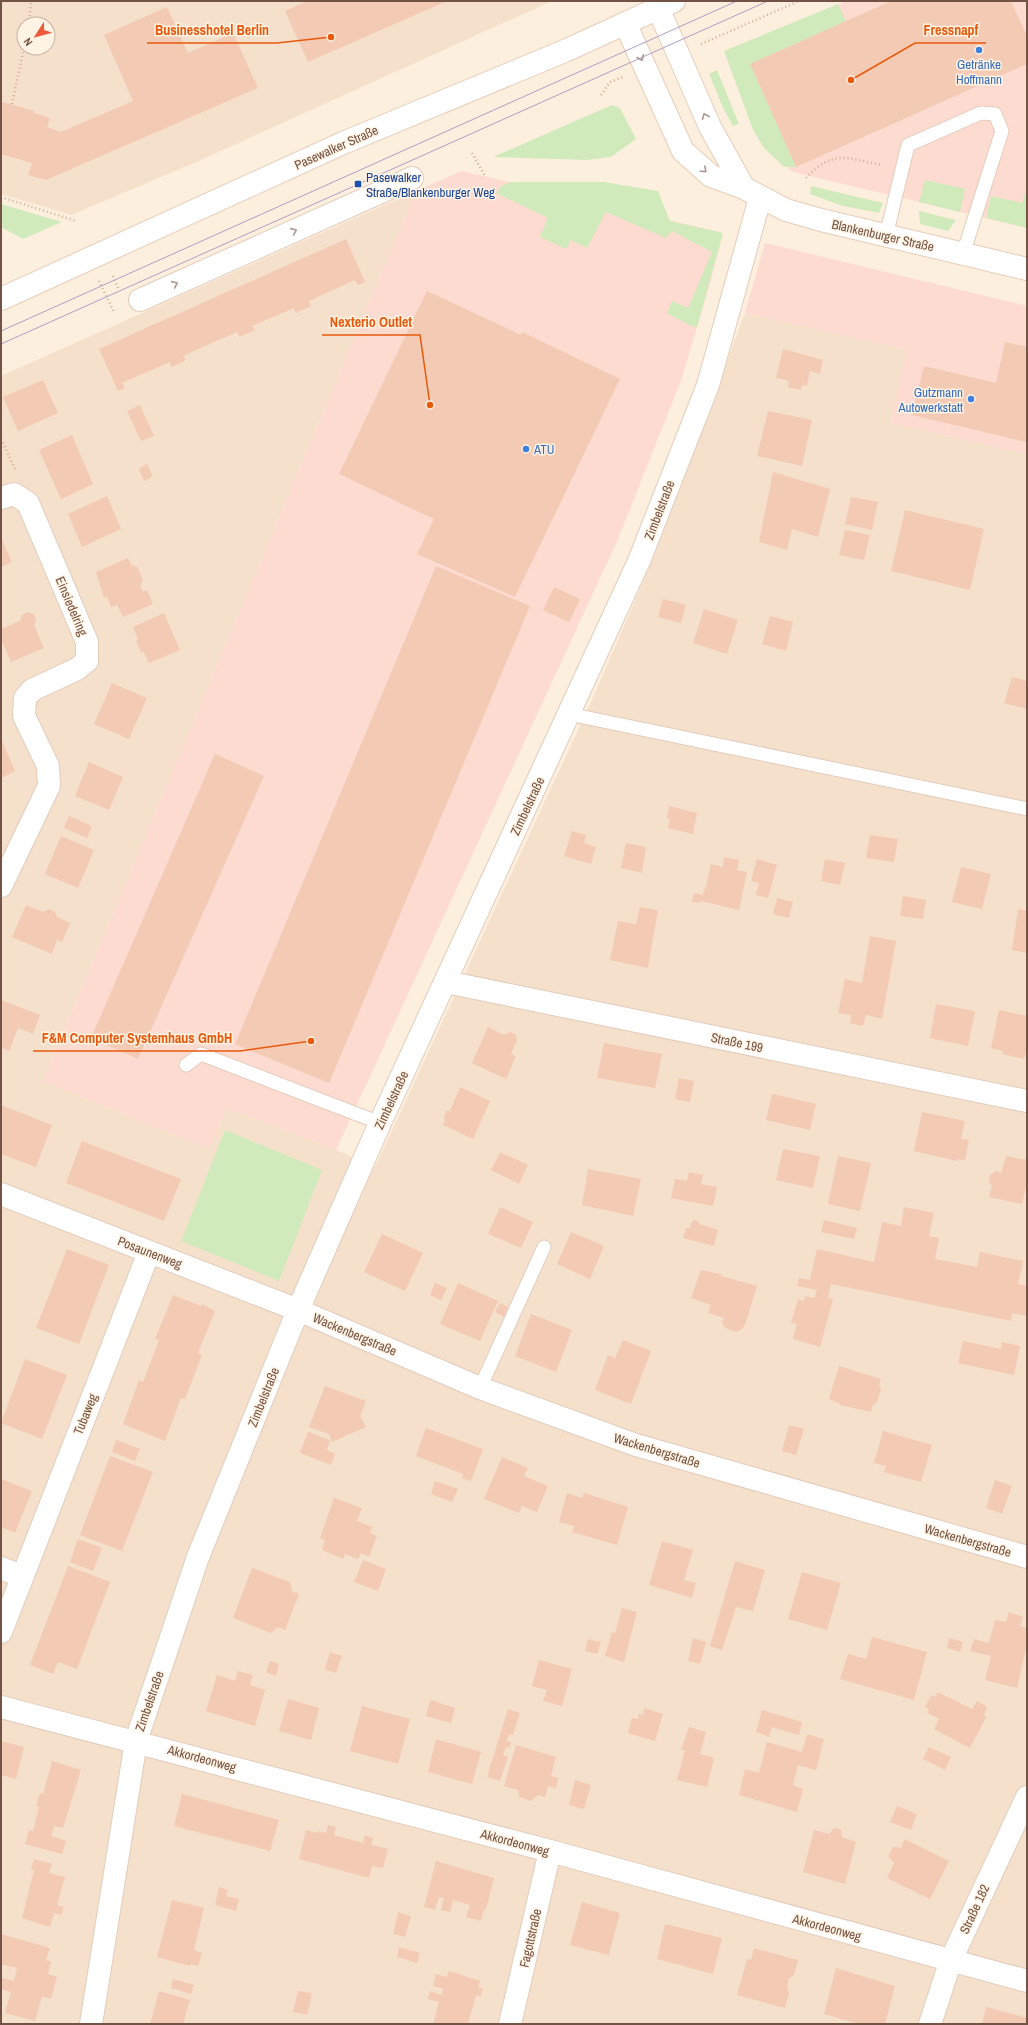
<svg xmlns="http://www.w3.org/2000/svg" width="1028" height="2025" font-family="'Archivo Narrow',sans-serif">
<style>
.residential{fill:#f5e0cb;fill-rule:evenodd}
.commercial{fill:#fedbd0}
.green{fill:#d1eabc}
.building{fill:#f3cab4}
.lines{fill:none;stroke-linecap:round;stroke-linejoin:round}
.lane-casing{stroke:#e3ccbc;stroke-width:15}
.street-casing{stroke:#e3ccbc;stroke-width:24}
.secondary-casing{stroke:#e8cdb9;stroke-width:24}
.path{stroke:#d7ad98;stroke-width:2.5;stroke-dasharray:1 3;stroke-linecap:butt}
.lane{stroke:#fff;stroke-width:13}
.street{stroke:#fff;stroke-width:22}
.secondary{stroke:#fff;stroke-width:22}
.tram{stroke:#b09dc5;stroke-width:1}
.oneway{stroke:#ab988f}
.shop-dot{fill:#3f7fe0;stroke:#fff3e4;stroke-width:1.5}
.transit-dot{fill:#1a4fb4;stroke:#fff3e4;stroke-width:1.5}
.labels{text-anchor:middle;stroke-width:3;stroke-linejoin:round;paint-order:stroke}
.shop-label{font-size:13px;fill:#366cbe;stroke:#fff3e4}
.street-label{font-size:13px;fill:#735345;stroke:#fff3e4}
.transit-label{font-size:13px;fill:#164399;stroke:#fff3e4;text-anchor:start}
.leader{fill:none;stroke:#e8590c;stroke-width:1.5}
.callout-dot{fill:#e8590c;stroke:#fff3e4;stroke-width:1.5}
.callout-label{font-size:14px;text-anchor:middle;font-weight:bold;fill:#e8590c;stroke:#fff3e4;stroke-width:3;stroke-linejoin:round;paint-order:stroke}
</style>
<rect width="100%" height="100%" fill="#fdefdd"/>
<path class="residential" d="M1 1H552L194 163 71 215 1 194ZM24 24H48V48H24Z
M416 191 43 1081 209 1149 227 1108 336 1150 375 1167 592 700 653 559 745 313 908 350 891 423 1027 454V2024H1V376Z"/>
<path class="commercial" d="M846 1H1027V228L793 172 778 160 727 54Z
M462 171 723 233 711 280 682 378 618 539 336 1150 227 1108 209 1149 43 1081 416 191Z
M765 243 1027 306V454L891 423 907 350 745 313Z"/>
<path class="green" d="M838 4 846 21 750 64 796 167H784L764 148 753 130 724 51Z
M717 70 739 124 733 126 724 110 709 74Z
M612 105 620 108 636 139 611 157 587 160 493 157Z
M925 180 965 189 960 212 919 202Z
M511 182H604L658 191 670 221 723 233 697 327 691 326 667 313 672 301 688 308 712 252 672 231 666 238 606 212 587 248 571 240 566 249 540 237 548 218 496 193 501 186Z
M1027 185V228L986 218 991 196 1022 203Z
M811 186 883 203 879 213 843 206 810 194Z
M1 204 62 222 23 239 1 227Z
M919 211 956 220 948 231 920 224Z
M225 1130 322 1170 279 1281 181 1241Z"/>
<path class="building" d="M307 1H447L308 62 285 11Z
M891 1H1011L1027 36V64L796 167 750 64Z
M167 7 188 53 233 33 258 88 46 180 28 175 32 163 1 154V104L3 102 34 111V113L50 118 47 127 61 132 133 101 104 35Z
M346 239 365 282 358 285 355 280 309 301 311 306 296 313 294 308 252 326 255 330 239 337 237 332 183 356 186 360 178 364 171 367 170 362 122 383 125 388 118 391 99 349Z
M427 291 521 335 522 332 620 379 515 597 417 554 434 519 339 474Z
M1005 342 1027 347V442L912 415 924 366 996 383Z
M783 349 823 360 820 374 810 371 807 386 802 385 801 390 788 387 789 381 776 378Z
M43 380 58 413 18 431 3 397Z
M140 405 154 436 141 441 127 411Z
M768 411 812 420 802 466 757 456Z
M72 435 93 484 61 499 39 450Z
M147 464 153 476 144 481 139 469Z
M773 472 830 489 818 537 792 529 787 550 759 542Z
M107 496 121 529 82 547 68 514Z
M851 497 878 502 872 530 845 524Z
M905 510 984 529 970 590 891 571Z
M845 530 870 535 864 560 839 555Z
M1 538 12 562 1 567Z
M128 558 131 565 137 567 143 580 140 586 143 592 147 590 153 604 123 617 117 605 111 607 107 597 104 598 96 572Z
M436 566 530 606 329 1083 235 1044Z
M554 587 580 599 569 622 543 610Z
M663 599 686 605 681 623 658 617Z
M704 609 738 620 727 654 693 643Z
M28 612 34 614 36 620 34 625 44 648 11 662 1 639V629L20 621 22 615Z
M164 613 180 650 149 663 143 651 141 653 136 640H138L133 627Z
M770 616 793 622 786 651 762 644Z
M1012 677 1027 681V709L1004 703Z
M112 683 147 698 129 739 94 724Z
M1 739 15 771 1 778Z
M215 754 264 776 138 1059 91 1038Z
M89 762 123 777 109 810 75 796Z
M669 806 697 813 693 834 668 828 670 819H667Z
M69 816 92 826 87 838 64 828Z
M572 831 586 835 584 843 596 847 591 864 564 856Z
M870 835 898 839 894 862 866 858Z
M61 836 94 850 78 888 45 874Z
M626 843 646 847 642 873 621 868Z
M724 857 739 860 737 870 747 872 739 910 701 901V903L692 902 694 893 703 895 704 889 705 890 711 864 723 867Z
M757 859 777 865 768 898 756 895 759 883 751 881Z
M825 859 845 863 840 885 821 881Z
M961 867 991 874 982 909 952 902Z
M903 896 926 900 923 919 900 916Z
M777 898 793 902 789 918 773 914Z
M26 905 43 912 49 909 55 912 57 917 70 923 62 942 57 940 52 954 12 937Z
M640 907 658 910 648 968 610 960 618 921 636 924Z
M1018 909 1027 911V953L1012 950Z
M870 936 896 941 882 1019 866 1015 863 1026 850 1023 851 1015 838 1013 845 979 862 983Z
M1 1000 40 1015 33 1034 18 1028 9 1051 1 1047Z
M936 1004 975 1011 968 1046 930 1038Z
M999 1010 1027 1016V1055H1025L1024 1059 1002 1054 1003 1051 991 1048Z
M488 1027 503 1035 510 1032 515 1034 517 1040 511 1054 516 1056 506 1079 472 1063Z
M604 1043 662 1054 655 1088 597 1078Z
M679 1078 694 1081 690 1102 675 1099Z
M460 1087 490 1101 473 1139 443 1125 445 1120 444 1117 446 1111H450Z
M772 1094 816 1104 810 1130 766 1120Z
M1 1105 52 1125 36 1167 1 1154Z
M922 1112 965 1121 961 1139 969 1140 965 1160 957 1159 956 1161 914 1151Z
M82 1141 181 1179 164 1221 66 1183Z
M783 1149 820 1156 813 1188 776 1180Z
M500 1152 528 1165 519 1184 491 1170Z
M838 1156 871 1163 860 1211 828 1204Z
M1006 1156 1027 1160V1182L1022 1204 989 1197 992 1186 989 1183 990 1175 996 1171 1001 1173Z
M588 1169 641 1179 633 1216 582 1205Z
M689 1172 703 1175 701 1184 717 1187 713 1206 671 1198 675 1179 687 1181Z
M500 1207 533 1222 521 1248 488 1234Z
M904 1207 934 1213 929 1236 939 1238 935 1259 977 1267 980 1252 1023 1261 1018 1284 1027 1286V1316L1012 1313 1011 1321 831 1284 828 1297 833 1299 820 1347 793 1339 797 1324 791 1323 798 1299 804 1301 805 1296 814 1298 817 1290 797 1286 799 1278 810 1280 817 1249 874 1262 882 1222 901 1226Z
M693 1220 699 1221V1224L718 1230 714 1246 683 1238 686 1228H690Z
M824 1220 857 1228 854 1239 821 1232Z
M571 1232 604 1246 590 1279 557 1264Z
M382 1234 423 1253 405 1291 364 1272Z
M67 1249 109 1265 79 1344 36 1328Z
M701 1270 721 1274V1276L757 1286 745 1325 742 1329 737 1332 725 1328 722 1323 724 1318 708 1313 711 1305 691 1298Z
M435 1283 447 1288 441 1300 430 1295Z
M458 1283 498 1301 480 1341 440 1324Z
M173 1295 201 1306 202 1304 215 1311 198 1353 202 1355 185 1399 181 1398 165 1441 123 1424 139 1380 143 1382 159 1340 155 1339Z
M500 1303 508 1307 504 1317 495 1312Z
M531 1314 572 1330 556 1372 515 1356Z
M623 1340 651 1351 631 1404 595 1390 608 1355 615 1358Z
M963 1341 1001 1349 1002 1342 1020 1346 1014 1375 958 1363Z
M25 1359 67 1375 42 1439 1 1423Z
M839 1366 881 1379 879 1385 881 1389 877 1402 873 1405 871 1412 840 1405 839 1403 829 1399Z
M325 1386 366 1401 360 1416 366 1427 332 1442 329 1434 309 1427Z
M789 1425 804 1429 796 1455 782 1451Z
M426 1428 483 1449 471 1481 462 1478 463 1474 416 1456Z
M883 1431 932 1445 921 1482 884 1472 886 1466 874 1463Z
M308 1432 330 1440 327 1450 335 1454 331 1465 300 1453Z
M116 1440 140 1449 135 1461 112 1452Z
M110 1456 153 1472 122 1551 80 1535Z
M502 1457 528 1468 524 1476 548 1486 537 1512 522 1506 519 1513 484 1499Z
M1 1479 32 1491 15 1533 1 1527Z
M995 1480 1012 1486 1002 1514 986 1508Z
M435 1481 458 1489 452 1502 431 1494Z
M567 1493 582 1498 584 1493 628 1507 617 1545 572 1532 574 1526 559 1522Z
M334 1498 362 1508 357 1521 372 1527 370 1533 377 1536 369 1557 361 1553 358 1559 345 1554 343 1559 322 1550 325 1540 320 1538Z
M78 1539 102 1548 93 1571 70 1562Z
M662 1541 693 1550 684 1580 696 1583 692 1598 649 1585Z
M363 1560 386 1569 378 1591 354 1582Z
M735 1561 765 1570 753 1611 736 1607 722 1650 710 1646Z
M68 1566 110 1582 77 1669 58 1662 53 1674 30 1665Z
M252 1568 290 1582 292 1591 299 1594 285 1630 278 1627 271 1633 233 1618Z
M802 1572 841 1583 827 1630 788 1619Z
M622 1608 637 1612 624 1662 605 1656 612 1632 615 1633Z
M1009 1612 1023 1617 1020 1626 1027 1628V1644L1017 1688 985 1680 991 1656 970 1651 974 1639 989 1643 995 1620 1006 1622Z
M872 1637 927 1652 914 1700 840 1679 848 1654 866 1659Z
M693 1638 706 1642 700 1664 688 1661Z
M949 1638 963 1642 960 1652 947 1648Z
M588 1639 601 1642 597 1654 585 1651Z
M330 1652 342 1656 336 1673 325 1669Z
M539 1660 572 1669 562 1706 543 1701 547 1690 532 1686Z
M270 1661 279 1664 276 1676 266 1672Z
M238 1671 253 1675 250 1685 265 1690 255 1726 206 1711 217 1675 235 1681Z
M938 1692 972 1709 977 1701 987 1707 984 1715 986 1717 970 1748 934 1729 939 1719 927 1713 929 1709 925 1707 931 1695 935 1697Z
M288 1699 319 1708 311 1740 279 1731Z
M430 1700 455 1708 451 1723 426 1716Z
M362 1706 410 1719 398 1764 350 1751Z
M644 1708 663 1714 655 1741 628 1733 632 1718 638 1719 639 1714 643 1715Z
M508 1709 520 1713 513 1735 509 1734 507 1741 511 1742 510 1748 506 1747 503 1755 508 1756 500 1781 487 1777Z
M762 1710 802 1722 799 1735 772 1727 769 1737 756 1732Z
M689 1727 706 1732 700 1754 714 1758 707 1787 677 1780 685 1750H681Z
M807 1734 824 1739 816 1770 798 1765 793 1785 803 1789 797 1812 739 1795 745 1769 759 1773 767 1742 802 1752Z
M436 1739 481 1752 472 1784 428 1772Z
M1 1741 24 1747 16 1779 1 1775Z
M516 1745 556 1757 551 1776 558 1778 556 1788 548 1786 545 1797 538 1795 531 1801 519 1797 518 1790 504 1786Z
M929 1747 951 1757 945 1770 923 1759Z
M52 1761 81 1770 63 1828 54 1826 51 1836 66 1841 62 1854 25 1844 29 1830 33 1831 39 1807 36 1806 40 1793 43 1794Z
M575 1780 591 1785 584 1809 569 1805Z
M182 1794 279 1820 270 1851 174 1826Z
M897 1806 917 1814 911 1830 890 1822Z
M328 1825 336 1827 334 1835 363 1843 365 1835 373 1838 371 1845 388 1849 383 1868 372 1866 369 1878 299 1859 306 1830 318 1833 319 1831 326 1833Z
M834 1828 841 1829 842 1837 856 1842 845 1884 803 1872 814 1830 829 1834Z
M905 1839 949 1861 930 1899 887 1878 894 1863 888 1856 893 1847 901 1848Z
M34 1859 52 1864 49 1873 65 1877 57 1905 64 1907 61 1915 54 1913 50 1927 22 1918 34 1870 31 1869Z
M436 1861 494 1878 486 1910 484 1909 481 1921 466 1917 470 1905 453 1900 450 1912 441 1910 444 1898 439 1897 435 1910 424 1907Z
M219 1887 228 1890 226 1896 239 1899 236 1911 215 1905Z
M172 1900 204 1908 194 1950 202 1953 198 1966 190 1964V1966L157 1957Z
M582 1902 620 1913 609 1955 570 1945Z
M398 1912 411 1916 405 1937 393 1934Z
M665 1924 722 1938 713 1974 657 1959Z
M1 1934 50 1948 46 1960 51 1962 48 1974 57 1977 51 1999 42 1996 35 2021 5 2013 11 1992 1 1989 2 1978 14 1981 17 1968 1 1964Z
M399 1947 420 1953 417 1963 397 1957Z
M754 1948 798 1960 794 1975 789 1978 787 1987 789 1993 785 2008 737 1995 747 1959 751 1960Z
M836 1968 895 1986 885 2024H859L824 2014Z
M449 1971 480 1981 478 1987 483 1989 481 1996 476 1995 468 2024H433L439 2002 428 1999 430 1991 442 1995 443 1989 433 1986 436 1974 447 1977Z
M173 1979 194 1985 191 1994 171 1988Z
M159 1991 190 2000 183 2024H150Z
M298 1991 312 1993 307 2015 293 2012Z
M986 2007 1027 2018V2024H982Z"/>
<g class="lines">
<defs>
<path id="lane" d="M886 236 908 145 981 113 995 114 1002 131 963 254
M569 714 1027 809
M186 1065 201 1054 380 1123
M480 1388 544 1247"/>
<path id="street" d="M140 300 412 178
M1 498 14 494 28 503 87 642V661L77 669 32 690 25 698 24 716 48 766 49 786 1 886
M446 982 1027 1101
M1 1194 298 1310 480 1388 636 1445 1027 1557
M1 1568 21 1576
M1 1632 149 1252
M1 1707 550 1851 1027 1981
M91 2024 136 1741 198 1557 298 1310 380 1123 639 561 708 385 760 198
M510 2024 550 1851
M930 2024 951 1960 1027 1797"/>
<path id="secondary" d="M658 8 710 127 744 188
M625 23 683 151 711 176 744 188 786 210 821 220 1027 269
M1 299 343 143 567 50 674 1"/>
</defs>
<use href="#lane" class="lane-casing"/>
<use href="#street" class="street-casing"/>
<use href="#secondary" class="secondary-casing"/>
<path class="path" d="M29 24 31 1
M701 44 799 1
M601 95 610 82 623 77
M12 104 24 47
M472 153 485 176
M806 178C833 149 846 158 881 165
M1 197 76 221
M113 276 118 288
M99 281 114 312
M1 439 15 469"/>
<use href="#lane" class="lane"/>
<use href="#street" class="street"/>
<use href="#secondary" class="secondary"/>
<path class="tram" d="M1 331 737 1
M1 344 768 1"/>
</g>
<defs><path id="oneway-chevron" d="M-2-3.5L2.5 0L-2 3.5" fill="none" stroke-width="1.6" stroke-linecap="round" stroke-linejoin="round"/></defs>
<g class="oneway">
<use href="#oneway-chevron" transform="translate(641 58) rotate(67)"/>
<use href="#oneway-chevron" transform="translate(705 116) rotate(-112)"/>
<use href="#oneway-chevron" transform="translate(704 170) rotate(42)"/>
<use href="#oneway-chevron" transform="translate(294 231) rotate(-24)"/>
<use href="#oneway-chevron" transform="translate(175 284) rotate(-24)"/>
</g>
<g class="shop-dot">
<circle cx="979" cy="50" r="4"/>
<circle cx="971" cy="399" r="4"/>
<circle cx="526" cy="449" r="4"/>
</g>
<rect class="transit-dot" x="354" y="180" width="8" height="8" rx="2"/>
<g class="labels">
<g class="shop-label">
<text x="979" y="69">Getränke<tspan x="979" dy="15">Hoffmann</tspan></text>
<text x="963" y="397" text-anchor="end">Gutzmann<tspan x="963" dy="15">Autowerkstatt</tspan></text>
<text x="534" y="454" text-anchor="start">ATU</text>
</g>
<g class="street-label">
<text transform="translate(336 147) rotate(-24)" y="5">Pasewalker Straße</text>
<text transform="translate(883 235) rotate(13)" y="5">Blankenburger Straße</text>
<text transform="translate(659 510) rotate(-69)" y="5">Zimbelstraße</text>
<text transform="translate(72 606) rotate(67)" y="5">Einsiedelring</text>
<text transform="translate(527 806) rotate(-65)" y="5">Zimbelstraße</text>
<text transform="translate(737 1042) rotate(12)" y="5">Straße 199</text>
<text transform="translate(391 1100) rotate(-65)" y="5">Zimbelstraße</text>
<text transform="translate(150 1252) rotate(21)" y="5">Posaunenweg</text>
<text transform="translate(355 1334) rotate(23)" y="5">Wackenbergstraße</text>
<text transform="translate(263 1397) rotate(-68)" y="5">Zimbelstraße</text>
<text transform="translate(85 1414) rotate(-68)" y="5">Tubaweg</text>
<text transform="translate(657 1450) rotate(17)" y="5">Wackenbergstraße</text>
<text transform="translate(968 1540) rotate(16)" y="5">Wackenbergstraße</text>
<text transform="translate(149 1701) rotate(-71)" y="5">Zimbelstraße</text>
<text transform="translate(202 1758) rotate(15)" y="5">Akkordeonweg</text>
<text transform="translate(515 1842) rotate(15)" y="5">Akkordeonweg</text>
<text transform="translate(974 1909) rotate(-65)" y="5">Straße 182</text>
<text transform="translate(827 1927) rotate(15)" y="5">Akkordeonweg</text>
<text transform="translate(530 1938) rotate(-77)" y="5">Fagottstraße</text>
</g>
<g class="transit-label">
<text x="366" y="182">Pasewalker<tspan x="366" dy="15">Straße/Blankenburger Weg</tspan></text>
</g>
</g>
<path class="leader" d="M851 80L915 43H986M331 37L277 43H147M430 405L420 335H322M311 1041L240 1051H33"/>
<g class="callout-dot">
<circle cx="851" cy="80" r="4"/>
<circle cx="331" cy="37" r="4"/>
<circle cx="430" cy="405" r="4"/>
<circle cx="311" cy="1041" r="4"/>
</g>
<g class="callout-label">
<text x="951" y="35">Fressnapf</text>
<text x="212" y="35">Businesshotel Berlin</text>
<text x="371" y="327">Nexterio Outlet</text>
<text x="137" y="1043">F&amp;M Computer Systemhaus GmbH</text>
</g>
<rect width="1028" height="2025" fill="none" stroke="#735345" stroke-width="4"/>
<g transform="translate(36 36) rotate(234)"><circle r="19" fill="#fff3e4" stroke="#c7b3a4"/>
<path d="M0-3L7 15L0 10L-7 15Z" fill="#ed5a3c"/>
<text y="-6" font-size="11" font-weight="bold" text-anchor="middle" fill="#735345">N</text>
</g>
</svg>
